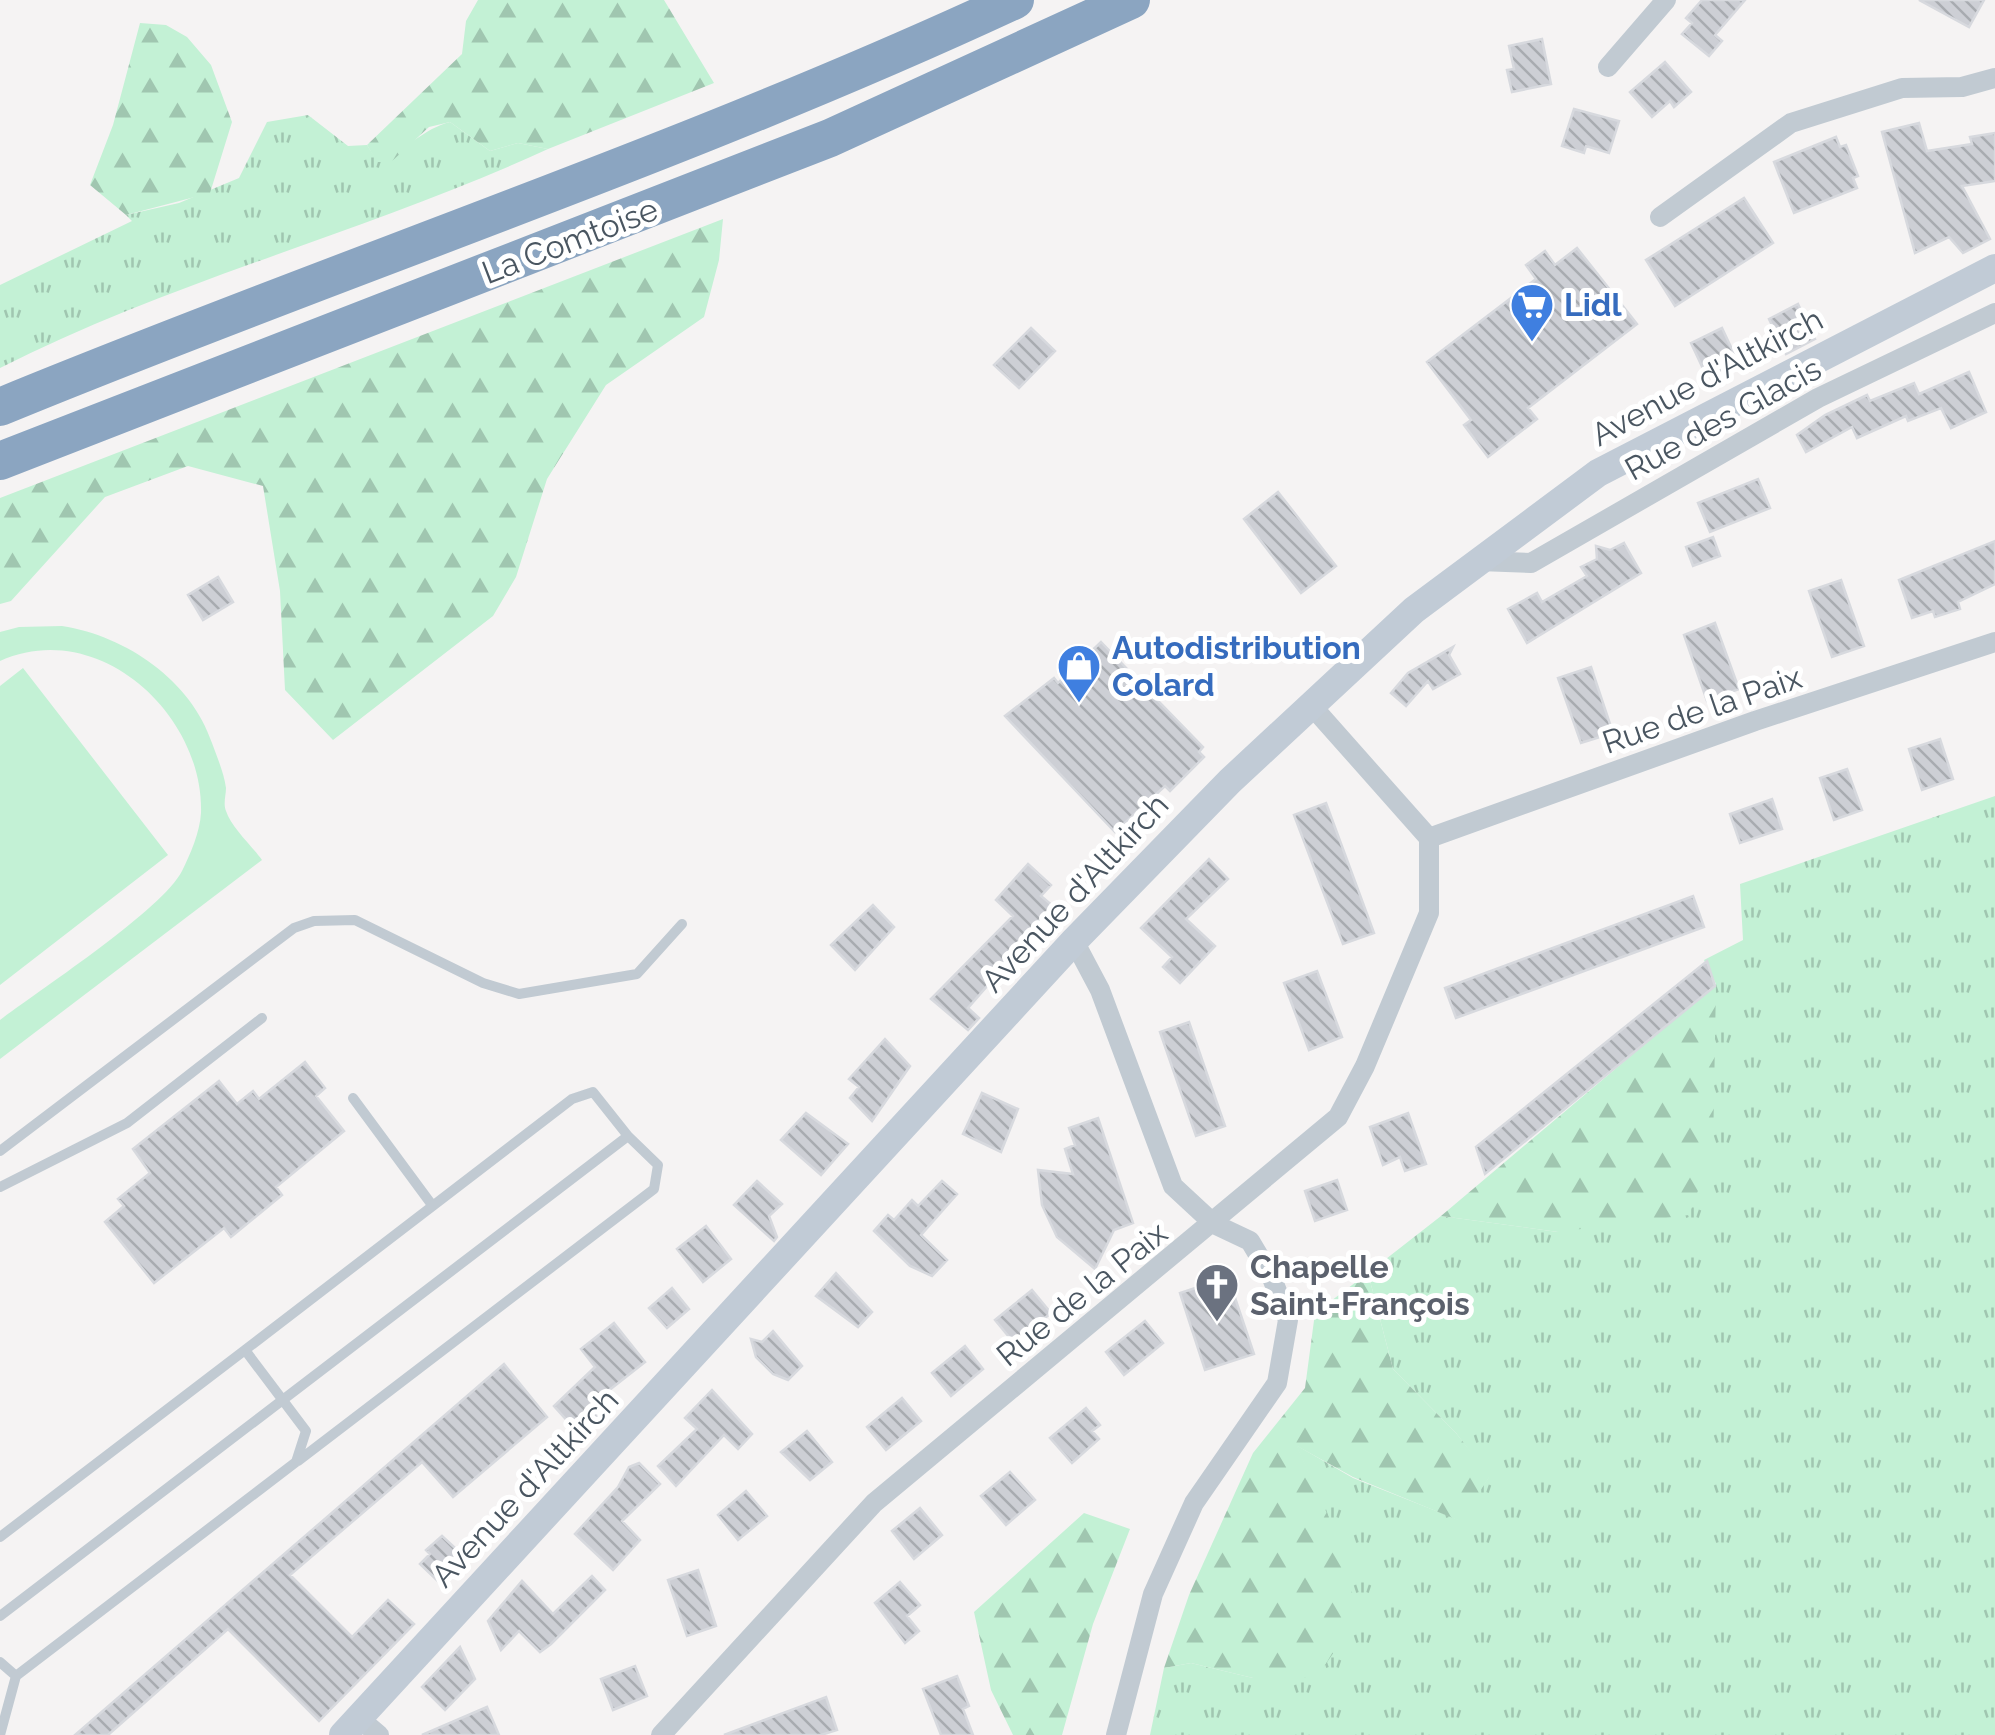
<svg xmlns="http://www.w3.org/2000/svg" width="1995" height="1735" font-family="Raleway,sans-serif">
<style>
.grass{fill:url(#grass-tufts)}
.forest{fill:url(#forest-firs)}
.park{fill:#c3f1d5}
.building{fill:url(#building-back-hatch);stroke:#d7d9de;stroke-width:2.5}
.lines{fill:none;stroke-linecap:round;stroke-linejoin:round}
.lane{stroke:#c1cad2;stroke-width:10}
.street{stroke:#c1cad2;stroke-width:20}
.secondary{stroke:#c1cbd6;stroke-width:28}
.highway{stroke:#8ba5c1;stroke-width:38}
.labels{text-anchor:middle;stroke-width:10;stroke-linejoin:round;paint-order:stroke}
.street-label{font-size:32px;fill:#4a5661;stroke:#fff}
.shop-label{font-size:32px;font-weight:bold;fill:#366cbe;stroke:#fff;text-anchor:start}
.worship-label{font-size:32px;font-weight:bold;fill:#5b616d;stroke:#fff;text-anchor:start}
</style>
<defs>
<pattern id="grass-tufts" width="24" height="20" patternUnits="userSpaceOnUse" patternTransform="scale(2.5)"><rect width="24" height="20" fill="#c3f1d5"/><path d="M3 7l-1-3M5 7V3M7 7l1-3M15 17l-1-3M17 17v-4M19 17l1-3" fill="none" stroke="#a0c6b0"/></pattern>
<pattern id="forest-firs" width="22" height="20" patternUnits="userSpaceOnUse" patternTransform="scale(2.5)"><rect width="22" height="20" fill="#c3f1d5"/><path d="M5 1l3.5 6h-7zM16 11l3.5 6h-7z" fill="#a0c6b0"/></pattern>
<pattern id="building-back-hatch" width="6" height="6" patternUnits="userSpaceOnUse" patternTransform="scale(2.5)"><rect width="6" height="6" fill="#cdcfd5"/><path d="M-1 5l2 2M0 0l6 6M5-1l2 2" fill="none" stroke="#a8abb0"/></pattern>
</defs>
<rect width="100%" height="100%" fill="#f5f3f3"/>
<path class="grass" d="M308 115 348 146 367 145 378 162C405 150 425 128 450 122L490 151 518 143 548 149C370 231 176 279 0 368V285L132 221 126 215 179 203 239 178 267 122Z
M1995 796V1735H1150L1164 1668 1191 1663 1253 1678 1317 1493 1296 1445 1353 1478 1459 1520 1489 1477 1456 1433 1393 1369 1368 1273 1441 1216 1558 1232 1716 984 1704 960 1743 940 1740 884Z"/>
<path class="forest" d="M478 0H664L714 83 548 149 518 143 490 151 450 122 429 127 391 162H377L367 145 462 54 466 21Z
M140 23 166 25 187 37 211 65 232 122 210 193 126 215 90 185 113 125Z
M723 219 719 260 704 317 606 385 547 479 516 577 493 616 333 740 285 690 280 591 263 486 188 466 105 497 11 601 0 604V498Z
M1716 984 1713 1150 1689 1215 1558 1232 1441 1216Z
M1368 1273 1393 1369 1456 1433 1490 1476 1460 1521 1353 1477 1297 1446 1345 1554 1357 1619 1316 1678H1253L1191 1663 1164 1668 1189 1595 1253 1453 1305 1388 1315 1313Z
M1084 1513 1130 1529 1093 1624 1062 1735H1013L991 1690 974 1612Z"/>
<path class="park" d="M62 626C126 636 191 680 212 743 217 757 224 773 226 788 226 795 223 804 226 811 231 827 252 846 262 860L0 1059V1020C41 989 162 910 182 871 190 855 200 832 201 813 204 714 98 617 0 661V632L19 627Z
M23 668 168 855 0 985V686Z"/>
<path class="building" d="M1702 0H1745L1715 35 1722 41 1709 56 1682 34 1692 23 1686 18Z
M1919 0H1984L1969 27Z
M1542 39 1551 84 1512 92 1507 70 1514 69 1509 46Z
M1665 62 1691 92 1674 107 1670 101 1652 117 1630 92Z
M1574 109 1619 121 1609 153 1586 146 1584 153 1562 146Z
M1919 123 1927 151 1972 144 1970 137 1995 133V181L1962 186 1990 239 1963 253 1949 237 1915 253 1882 132Z
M1836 137 1840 147 1846 145 1858 176 1853 178 1857 188 1794 213 1774 162Z
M1744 198 1773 243 1675 306 1646 260Z
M1577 248 1637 324 1528 408 1537 419 1488 457 1464 425 1471 420 1427 362 1536 279 1526 265 1545 251 1555 265Z
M1798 304 1815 339 1786 354 1769 319Z
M1031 328 1055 351 1019 388 994 365Z
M1722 328 1738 362 1707 377 1691 343Z
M1969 372 1986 412 1951 428 1941 408 1908 421 1906 416 1857 438 1852 427 1806 452 1797 435 1825 415 1867 395 1870 401 1914 383 1919 394Z
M1758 479 1770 508 1710 532 1698 503Z
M1278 492 1336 566 1301 593 1244 519Z
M1713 537 1720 556 1693 566 1686 547Z
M1995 541V584L1958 602 1960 609 1935 617 1933 611 1912 618 1899 580Z
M1624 543 1641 573 1527 643 1508 609 1537 593 1542 602 1587 576 1581 567 1597 559 1596 546 1610 550Z
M218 577 233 602 203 620 188 595Z
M1841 580 1864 646 1832 657 1809 591Z
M1715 623 1739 689 1707 701 1684 635Z
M1101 642 1203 747 1199 752 1204 757 1170 791 1165 786 1115 832 1005 716 1054 678 1058 683Z
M1453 647 1449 655 1460 674 1433 689 1428 681 1406 706 1391 693 1408 673Z
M1591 667 1613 733 1581 743 1558 678Z
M1940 739 1953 779 1922 790 1909 749Z
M1847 769 1862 810 1834 820 1820 778Z
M1772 799 1782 829 1740 843 1730 814Z
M1326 803 1374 933 1343 944 1294 815Z
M1209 859 1228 879 1186 919 1215 946 1180 983 1163 967 1172 957 1141 928Z
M1028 864 1051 885 1041 896 1053 906 1013 948 1017 952 968 1008 979 1018 968 1030 931 999 1013 916 996 900Z
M1693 896 1704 927 1456 1018 1445 988Z
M873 905 894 927 855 970 831 945Z
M1707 961 1715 986 1485 1174 1476 1147Z
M1317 971 1342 1037 1309 1050 1284 983Z
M1189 1022 1225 1126 1196 1136 1160 1032Z
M885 1039 910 1066 872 1121 850 1098 859 1087 849 1079Z
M305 1062 325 1088 316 1096 344 1131 276 1187 282 1195 231 1237 224 1228 154 1283 105 1222 124 1206 118 1199 150 1173 133 1149 219 1081 237 1104 253 1091 259 1099Z
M982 1093 1018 1109 1001 1152 963 1134Z
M806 1113 848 1144 821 1175 781 1140Z
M1408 1113 1426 1164 1405 1171 1400 1157 1383 1165 1370 1127Z
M1098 1118 1133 1223 1114 1230 1095 1269 1057 1237 1042 1205 1038 1170 1073 1174 1065 1149 1075 1145 1069 1128Z
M1337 1180 1347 1210 1315 1221 1305 1191Z
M757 1181 782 1204 769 1216 777 1237 774 1241 734 1205Z
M942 1181 957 1194 921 1235 947 1260 932 1276 910 1266 874 1231 888 1215 894 1220 912 1200 918 1206Z
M706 1226 731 1259 703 1282 677 1249Z
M836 1273 872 1312 858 1327 816 1296Z
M1228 1277 1254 1354 1205 1370 1180 1293Z
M672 1288 689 1309 667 1328 649 1308Z
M1032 1290 1051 1313 1014 1343 995 1320Z
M1145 1321 1163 1343 1124 1375 1106 1352Z
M614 1323 645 1362 603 1395 611 1404 584 1428 577 1420 571 1425 554 1406 595 1367 581 1349Z
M773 1331 802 1366 788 1380 773 1374 756 1357 751 1339 762 1342Z
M965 1346 983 1369 951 1396 932 1373Z
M504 1364 547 1417 453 1497 422 1462 290 1575 352 1637 388 1600 414 1624 319 1721 228 1629 108 1735H75Z
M712 1390 752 1434 738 1449 724 1435 676 1486 658 1466 697 1429 685 1418Z
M902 1398 921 1421 886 1450 867 1427Z
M1086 1408 1100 1425 1092 1431 1099 1439 1072 1463 1050 1438Z
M807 1431 832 1462 810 1480 781 1452Z
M639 1463 660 1484 622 1521 640 1540 613 1570 575 1534 618 1487 629 1467Z
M1010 1472 1035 1500 1006 1525 981 1496Z
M746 1491 767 1516 738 1540 718 1515Z
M920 1508 942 1535 914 1559 892 1531Z
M442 1536 468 1560 442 1585 420 1564 430 1554 426 1550Z
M698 1570 716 1626 687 1636 668 1580Z
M592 1576 605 1590 551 1644 540 1652 519 1631 501 1650 488 1621 522 1581 553 1614Z
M900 1582 920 1605 907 1616 919 1631 905 1643 875 1603Z
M460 1647 475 1679 445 1710 422 1687Z
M635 1666 647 1696 613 1710 601 1679Z
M957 1676 969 1706 963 1709 973 1735H941L923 1689Z
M826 1697 837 1730 821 1735H724Z
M487 1707 499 1735H422Z"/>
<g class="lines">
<path class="lane" d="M353 1098 432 1205
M0 1151 294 928 314 921 355 920 483 983 519 994 637 974 682 924
M0 1187 127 1123 262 1018
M298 1461 654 1189 658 1165 628 1136
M0 1537 245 1350
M0 1616 628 1136 593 1092 572 1099 245 1350 306 1431 296 1462 16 1676
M0 1662 16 1676 0 1735"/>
<path class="street" d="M1608 67 1666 0
M1660 217 1791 123 1902 88 1962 87 1995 78
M1479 561 1531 563 1818 398 1995 313
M1429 838 1755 721 1995 642
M1074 941 1100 990 1173 1186 1214 1224 1250 1241 1272 1278 1288 1320 1277 1383 1194 1503 1153 1594 1116 1735
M359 1718 379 1735
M661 1735 874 1503 1338 1117 1365 1066 1429 913V838L1311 705"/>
<path class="secondary" d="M343 1735 1074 941 1230 781 1414 610 1598 473 1995 268"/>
<path class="highway" d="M0 407C337 268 684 154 1015 0
M0 461 830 138 1131 0"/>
</g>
<defs>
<symbol id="supermarket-pin" viewBox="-11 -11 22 30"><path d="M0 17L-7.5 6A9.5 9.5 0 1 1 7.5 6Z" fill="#3f7fe0" stroke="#fff"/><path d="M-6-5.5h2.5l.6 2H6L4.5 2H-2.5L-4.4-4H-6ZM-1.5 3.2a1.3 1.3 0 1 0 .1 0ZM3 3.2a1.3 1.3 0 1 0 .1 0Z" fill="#fff"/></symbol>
<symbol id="shop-pin" viewBox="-11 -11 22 30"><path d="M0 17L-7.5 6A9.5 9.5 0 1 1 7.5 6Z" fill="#3f7fe0" stroke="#fff"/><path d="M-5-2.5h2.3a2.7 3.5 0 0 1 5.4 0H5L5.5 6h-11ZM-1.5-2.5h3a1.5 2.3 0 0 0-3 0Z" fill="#fff"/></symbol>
<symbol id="church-pin" viewBox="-11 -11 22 30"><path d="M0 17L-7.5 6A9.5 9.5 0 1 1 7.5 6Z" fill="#6b7280" stroke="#fff"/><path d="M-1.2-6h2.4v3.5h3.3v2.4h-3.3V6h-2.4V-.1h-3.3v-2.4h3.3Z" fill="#fff"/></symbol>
</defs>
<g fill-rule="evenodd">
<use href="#supermarket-pin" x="1507" y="280" width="50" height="68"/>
<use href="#shop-pin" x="1054" y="641" width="50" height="68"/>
<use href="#church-pin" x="1192" y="1260" width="50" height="68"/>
</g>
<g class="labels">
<g class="street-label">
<text transform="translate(570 241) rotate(-21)" y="11">La Comtoise</text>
<text transform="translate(1707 377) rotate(-28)" y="11">Avenue d'Altkirch</text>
<text transform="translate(1723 419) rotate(-29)" y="11">Rue des Glacis</text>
<text transform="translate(1702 710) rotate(-19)" y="11">Rue de la Paix</text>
<text transform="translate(1075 893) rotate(-47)" y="11">Avenue d'Altkirch</text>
<text transform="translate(1082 1294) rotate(-39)" y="11">Rue de la Paix</text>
<text transform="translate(525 1488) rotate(-47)" y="11">Avenue d'Altkirch</text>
</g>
<g class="shop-label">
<text x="1564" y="316">Lidl</text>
<text x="1112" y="659">Autodistribution<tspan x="1112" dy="37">Colard</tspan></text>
</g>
<g class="worship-label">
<text x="1250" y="1278">Chapelle<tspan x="1250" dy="37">Saint-François</tspan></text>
</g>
</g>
</svg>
